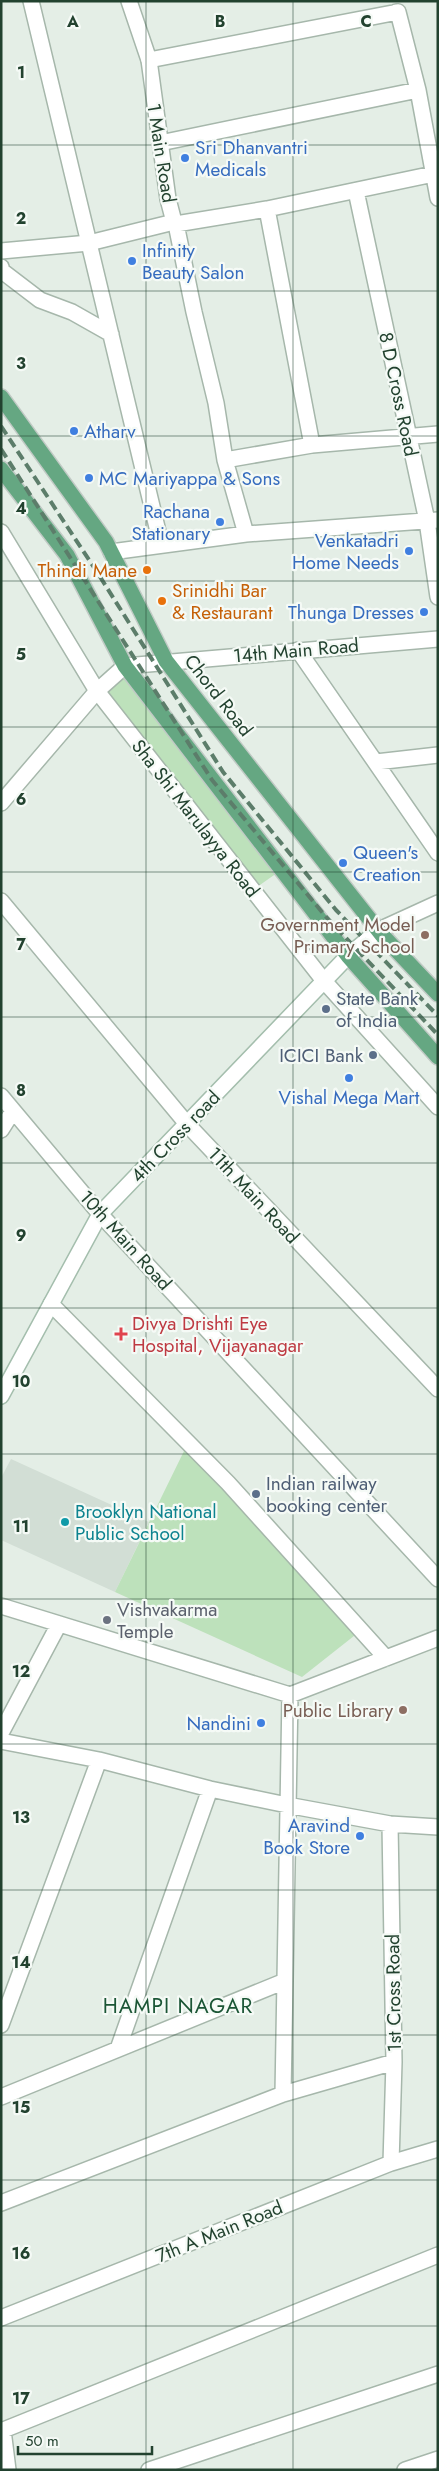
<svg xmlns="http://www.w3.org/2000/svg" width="439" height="2471" font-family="Jost,sans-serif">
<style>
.built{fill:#d2ded5}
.green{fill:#bde1bb}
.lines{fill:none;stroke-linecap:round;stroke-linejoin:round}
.minor-casing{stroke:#a6b7ab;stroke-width:18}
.tertiary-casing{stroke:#a6b7ab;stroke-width:18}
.secondary-casing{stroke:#a4bead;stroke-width:18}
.primary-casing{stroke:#c1cac5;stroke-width:18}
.minor{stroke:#fff;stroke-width:15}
.tertiary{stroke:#fff;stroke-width:15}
.secondary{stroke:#fff;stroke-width:15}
.primary{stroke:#65a782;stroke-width:15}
.rail{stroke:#5c7d6a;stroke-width:4;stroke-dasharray:10 5;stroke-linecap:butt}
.grid{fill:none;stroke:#22422f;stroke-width:1;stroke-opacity:0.55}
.shop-dot{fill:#3f7fe0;stroke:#f5faf6;stroke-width:2}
.food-dot{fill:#e8710a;stroke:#f5faf6;stroke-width:2}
.education-dot{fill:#8d6e63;stroke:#f5faf6;stroke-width:2}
.service-dot{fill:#5c6f8a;stroke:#f5faf6;stroke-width:2}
.health-dot{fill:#e0444e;stroke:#f5faf6;stroke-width:2}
.culture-dot{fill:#0f9aa8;stroke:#f5faf6;stroke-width:2}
.worship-dot{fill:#6b7280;stroke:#f5faf6;stroke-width:2}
.labels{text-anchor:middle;stroke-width:4.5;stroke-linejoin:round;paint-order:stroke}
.shop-label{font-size:19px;fill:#366cbe;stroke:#f5faf6;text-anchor:start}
.street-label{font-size:19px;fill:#22422f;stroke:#f5faf6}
.food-label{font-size:19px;fill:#c56008;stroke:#f5faf6;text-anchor:end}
.education-label{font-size:19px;fill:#785e54;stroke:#f5faf6;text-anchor:end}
.service-label{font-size:19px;fill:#4e5e75;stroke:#f5faf6;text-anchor:start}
.health-label{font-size:19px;fill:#be3a42;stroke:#f5faf6;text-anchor:start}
.culture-label{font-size:19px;fill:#0d838f;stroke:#f5faf6;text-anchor:start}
.worship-label{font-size:19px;fill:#5b616d;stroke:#f5faf6;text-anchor:start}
.quarter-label{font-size:21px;letter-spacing:1px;fill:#1c5636;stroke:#f5faf6}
.grid-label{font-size:16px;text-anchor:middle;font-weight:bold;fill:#22422f;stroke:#f5faf6;stroke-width:4.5;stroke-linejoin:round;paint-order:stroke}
</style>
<rect width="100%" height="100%" fill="#e4eee6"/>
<path class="built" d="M11 1459 149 1522 115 1592 1 1540V1478Z"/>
<path class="green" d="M124 676 277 873 257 887 105 691Z
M185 1449 359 1632 302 1677 115 1592Z"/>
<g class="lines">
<defs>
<path id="minor" d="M31 1 161 544
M396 12H398L418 90 438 198
M149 60 398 12
M160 143 418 90
M356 191 427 521 438 597
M174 222 176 224 267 209 438 173
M176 224 194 312 216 403 225 460 246 534
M1 267 2 271 40 300 72 312 111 334
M312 445 438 434
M225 460 312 445 267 209
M111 552 246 534 438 520
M298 650 438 853
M376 762 438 755
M1 803 97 691 125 666
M1 901 187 1124 438 1389
M379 930 438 903
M1 1096 100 1214 438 1579
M1 1130 13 1111
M51 1304 228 1483 386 1658
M1 1606 290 1695 438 1638
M1 1733 59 1624
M1 1741 99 1760 210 1789 287 1805 390 1824 438 1827
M390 1824 394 2062 391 2163
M1 2025 99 1760
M118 2049 210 1789
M283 2094 290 1695
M1 2097 285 1981
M1 2203 283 2094 394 2062
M1 2318 391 2163 438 2149
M3 2430 8 2470
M1 2431 438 2255
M149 2470 438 2374
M405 2470 438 2459"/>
<path id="tertiary" d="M1 251 89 243 174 222 168 199 149 60 129 1
M1 532 97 691 324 981 438 1107
M125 666 438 639"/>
<path id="secondary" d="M1 1396 100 1214 348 956 379 930"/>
<path id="primary" d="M1 397 106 542 166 661 382 935 438 994
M1 469 67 555 125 666 348 956 438 1057"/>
</defs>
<use href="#minor" class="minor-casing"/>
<use href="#tertiary" class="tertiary-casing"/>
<use href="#secondary" class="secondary-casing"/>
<use href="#primary" class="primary-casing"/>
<use href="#minor" class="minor"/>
<use href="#tertiary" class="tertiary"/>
<use href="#secondary" class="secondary"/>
<use href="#primary" class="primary"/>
<path class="rail" d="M1 426 97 572 223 772 336 910 438 1016
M1 449 212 780 327 918 438 1035"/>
</g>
<path class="grid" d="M146 1V2470M293 1V2470M1 145H438M1 291H438M1 436H438M1 581H438M1 727H438M1 872H438M1 1017H438M1 1163H438M1 1308H438M1 1454H438M1 1599H438M1 1744H438M1 1890H438M1 2035H438M1 2180H438M1 2326H438"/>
<g class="shop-dot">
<circle cx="185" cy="158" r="5"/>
<circle cx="132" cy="261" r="5"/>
<circle cx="74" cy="431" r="5"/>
<circle cx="89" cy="478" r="5"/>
<circle cx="220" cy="522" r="5"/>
<circle cx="409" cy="551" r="5"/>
<circle cx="424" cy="612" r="5"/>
<circle cx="343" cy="863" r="5"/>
<circle cx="349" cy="1078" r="5"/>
<circle cx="261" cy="1723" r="5"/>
<circle cx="360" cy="1836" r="5"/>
</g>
<g class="food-dot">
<circle cx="147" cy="570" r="5"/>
<circle cx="162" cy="601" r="5"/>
</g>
<g class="education-dot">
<circle cx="425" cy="935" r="5"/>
<circle cx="403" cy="1710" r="5"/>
</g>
<g class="service-dot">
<circle cx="326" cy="1009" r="5"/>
<circle cx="373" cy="1055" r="5"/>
<circle cx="256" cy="1494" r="5"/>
</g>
<path class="health-dot" d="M118.5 1326.5h5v5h5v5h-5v5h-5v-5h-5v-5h5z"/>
<circle class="culture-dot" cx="65" cy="1522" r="5"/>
<circle class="worship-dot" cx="107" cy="1620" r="5"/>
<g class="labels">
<g class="shop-label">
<text x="195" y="154">Sri Dhanvantri<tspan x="195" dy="22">Medicals</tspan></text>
<text x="142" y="257">Infinity<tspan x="142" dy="22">Beauty Salon</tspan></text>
<text x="84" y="438">Atharv</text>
<text x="99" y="485">MC Mariyappa &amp; Sons</text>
<text x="210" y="518" text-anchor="end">Rachana<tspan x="210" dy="22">Stationary</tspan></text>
<text x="399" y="547" text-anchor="end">Venkatadri<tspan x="399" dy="22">Home Needs</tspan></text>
<text x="414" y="619" text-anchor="end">Thunga Dresses</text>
<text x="353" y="859">Queen's<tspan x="353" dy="22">Creation</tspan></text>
<text x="349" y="1104" text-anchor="middle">Vishal Mega Mart</text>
<text x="251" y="1730" text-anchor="end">Nandini</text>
<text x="350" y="1832" text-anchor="end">Aravind<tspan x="350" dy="22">Book Store</tspan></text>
</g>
<g class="street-label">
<text transform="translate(162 153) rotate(81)" y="7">1 Main Road</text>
<text transform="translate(399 394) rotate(78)" y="7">8 D Cross Road</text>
<text transform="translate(296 650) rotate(-5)" y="7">14th Main Road</text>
<text transform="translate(219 695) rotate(52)" y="7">Chord Road</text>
<text transform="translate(196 818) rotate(52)" y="7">Sha Shi Marulayya Road</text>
<text transform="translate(175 1136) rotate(-46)" y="7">4th Cross road</text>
<text transform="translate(254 1195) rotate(47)" y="7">11th Main Road</text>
<text transform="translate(126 1240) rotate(48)" y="7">10th Main Road</text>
<text transform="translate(393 1993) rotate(-91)" y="7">1st Cross Road</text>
<text transform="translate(219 2231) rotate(-22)" y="7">7th A Main Road</text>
</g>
<g class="food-label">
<text x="137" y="577">Thindi Mane</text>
<text x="172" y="597" text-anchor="start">Srinidhi Bar<tspan x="172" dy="22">&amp; Restaurant</tspan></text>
</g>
<g class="education-label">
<text x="415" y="931">Government Model<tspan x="415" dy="22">Primary School</tspan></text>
<text x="393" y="1717">Public Library</text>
</g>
<g class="service-label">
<text x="336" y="1005">State Bank<tspan x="336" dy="22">of India</tspan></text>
<text x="363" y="1062" text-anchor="end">ICICI Bank</text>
<text x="266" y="1490">Indian railway<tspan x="266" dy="22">booking center</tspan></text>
</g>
<g class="health-label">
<text x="132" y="1330">Divya Drishti Eye<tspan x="132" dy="22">Hospital, Vijayanagar</tspan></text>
</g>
<g class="culture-label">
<text x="75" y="1518">Brooklyn National<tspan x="75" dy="22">Public School</tspan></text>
</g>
<g class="worship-label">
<text x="117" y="1616">Vishvakarma<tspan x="117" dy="22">Temple</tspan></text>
</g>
<g class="quarter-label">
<text x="178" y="2013">HAMPI NAGAR</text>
</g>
</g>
<g class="grid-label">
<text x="73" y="27">A</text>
<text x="220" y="27">B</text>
<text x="366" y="27">C</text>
<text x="21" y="78">1</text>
<text x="21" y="224">2</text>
<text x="21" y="369">3</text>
<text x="21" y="514">4</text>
<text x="21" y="660">5</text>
<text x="21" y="805">6</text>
<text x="21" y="950">7</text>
<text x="21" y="1096">8</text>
<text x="21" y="1241">9</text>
<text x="21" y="1387">10</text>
<text x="21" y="1532">11</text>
<text x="21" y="1677">12</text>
<text x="21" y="1823">13</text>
<text x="21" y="1968">14</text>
<text x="21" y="2113">15</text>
<text x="21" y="2259">16</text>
<text x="21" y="2404">17</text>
</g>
<rect width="439" height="2471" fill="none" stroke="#22422f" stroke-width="5"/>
<path d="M18 2446v8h134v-8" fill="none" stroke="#22422f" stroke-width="2.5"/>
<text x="25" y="2446" font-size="15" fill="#22422f" stroke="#f5faf6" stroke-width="4" paint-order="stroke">50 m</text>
</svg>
